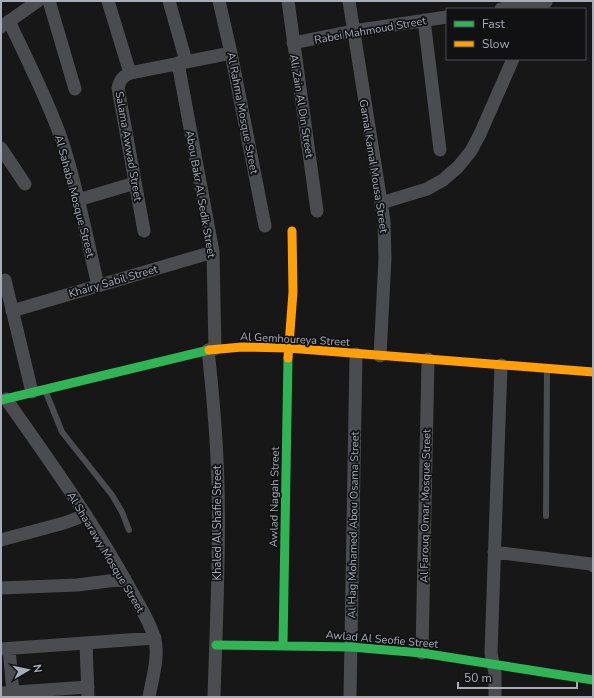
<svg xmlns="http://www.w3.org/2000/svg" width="594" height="698" font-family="'Nunito Sans',sans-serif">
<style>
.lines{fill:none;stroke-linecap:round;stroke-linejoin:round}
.lane{stroke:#4b4c50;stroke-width:6}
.street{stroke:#4b4c50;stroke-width:13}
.fast{stroke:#30b455;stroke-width:9}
.slow{stroke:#ff9f0a;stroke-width:9}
.labels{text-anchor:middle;stroke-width:3.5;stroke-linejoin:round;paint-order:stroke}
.street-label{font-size:11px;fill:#a8adb8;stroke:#111113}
</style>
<rect width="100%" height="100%" fill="#171717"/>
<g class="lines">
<path class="lane" d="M45 390 62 432 112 495 122 512 129 530
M546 516 547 370"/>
<path class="street" d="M49 1 75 89
M108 1 130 73
M169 1 186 61
M219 1 231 53 265 226
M288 1 317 211
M349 1 384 221 385 258 380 356
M501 9 546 2
M424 20 440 150
M9 21C27 60 47 98 61 138 77 185 86 236 98 285
M1 27 38 1
M293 43 353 31 447 17
M178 63 213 252 215 349
M1 148 25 184
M78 200 135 183
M381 203 427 189 443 180 458 167 471 151 480 134 513 59
M144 231 118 88C120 80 122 77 130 73L231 53
M5 280 32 392
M12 311 213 252
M208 350C213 395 217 441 218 487 220 557 216 627 214 697
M6 399C49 460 92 520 128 585 137 602 149 619 154 637 160 654 152 680 149 697
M1 540 64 523 86 515
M494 552 591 564 593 566
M1 588 77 585 125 579
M86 643 88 697
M1 649 155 638
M9 649 13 692
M422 653 428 359
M1 693 88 687
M350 697 356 354
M495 697V673L491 653 501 365"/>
<path class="fast" d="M1 400 209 350
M216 645 351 647 422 653 593 680
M283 645 288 358"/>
<path class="slow" d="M209 350 242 347 288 348 593 372
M288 358 293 292 292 231"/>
</g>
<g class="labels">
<g class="street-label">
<text transform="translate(370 30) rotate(-10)" y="4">Rabei Mahmoud Street</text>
<text transform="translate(302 106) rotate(81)" y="4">Ali Zain Al Din Street</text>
<text transform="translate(243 113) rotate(79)" y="4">Al Rahma Mosque Street</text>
<text transform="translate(129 146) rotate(80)" y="4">Salama Awwad Street</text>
<text transform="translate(374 166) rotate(81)" y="4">Gamal Kamal Mousa Street</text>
<text transform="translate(201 194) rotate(80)" y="4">Abou Bakr Al Sedik Street</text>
<text transform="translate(75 196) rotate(75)" y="4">Al Sahaba Mosque Street</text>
<text transform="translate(113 281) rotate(-16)" y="4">Khairy Sabil Street</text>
<text transform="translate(295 339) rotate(3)" y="4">Al Gemhoureya Street</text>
<text transform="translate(274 497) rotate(-89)" y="4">Awlad Nagah Street</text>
<text transform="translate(425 506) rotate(-89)" y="4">Al Farouq Omar Mosque Street</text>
<text transform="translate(217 523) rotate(-90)" y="4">Khaled Al Shafie Street</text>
<text transform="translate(353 525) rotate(-89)" y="4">Al Hag Mohamed Abou Osama Street</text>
<text transform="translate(106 552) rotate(59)" y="4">Al Shaarawy Mosque Street</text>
<text transform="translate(382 639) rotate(5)" y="4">Awlad Al Seofie Street</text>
</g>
</g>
<rect width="594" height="698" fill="none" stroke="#a8adb8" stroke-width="4"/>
<rect x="446" y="8" width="140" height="52" fill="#111113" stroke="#4d4f55"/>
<rect x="454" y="21" width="20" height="6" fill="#30b455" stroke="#4d4f55"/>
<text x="482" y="28" font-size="12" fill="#a8adb8">Fast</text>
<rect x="454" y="41" width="20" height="6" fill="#ff9f0a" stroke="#4d4f55"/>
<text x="482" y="48" font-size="12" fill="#a8adb8">Slow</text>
<g transform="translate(28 670) rotate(81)" stroke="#111113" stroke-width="3" paint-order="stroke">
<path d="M0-3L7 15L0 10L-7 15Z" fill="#a8adb8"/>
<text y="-6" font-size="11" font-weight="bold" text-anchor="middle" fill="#a8adb8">N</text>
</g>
<path d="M458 682v6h119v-6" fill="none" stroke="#a8adb8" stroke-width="2"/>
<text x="464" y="682" font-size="12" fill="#a8adb8" stroke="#111113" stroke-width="3" paint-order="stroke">50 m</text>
</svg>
